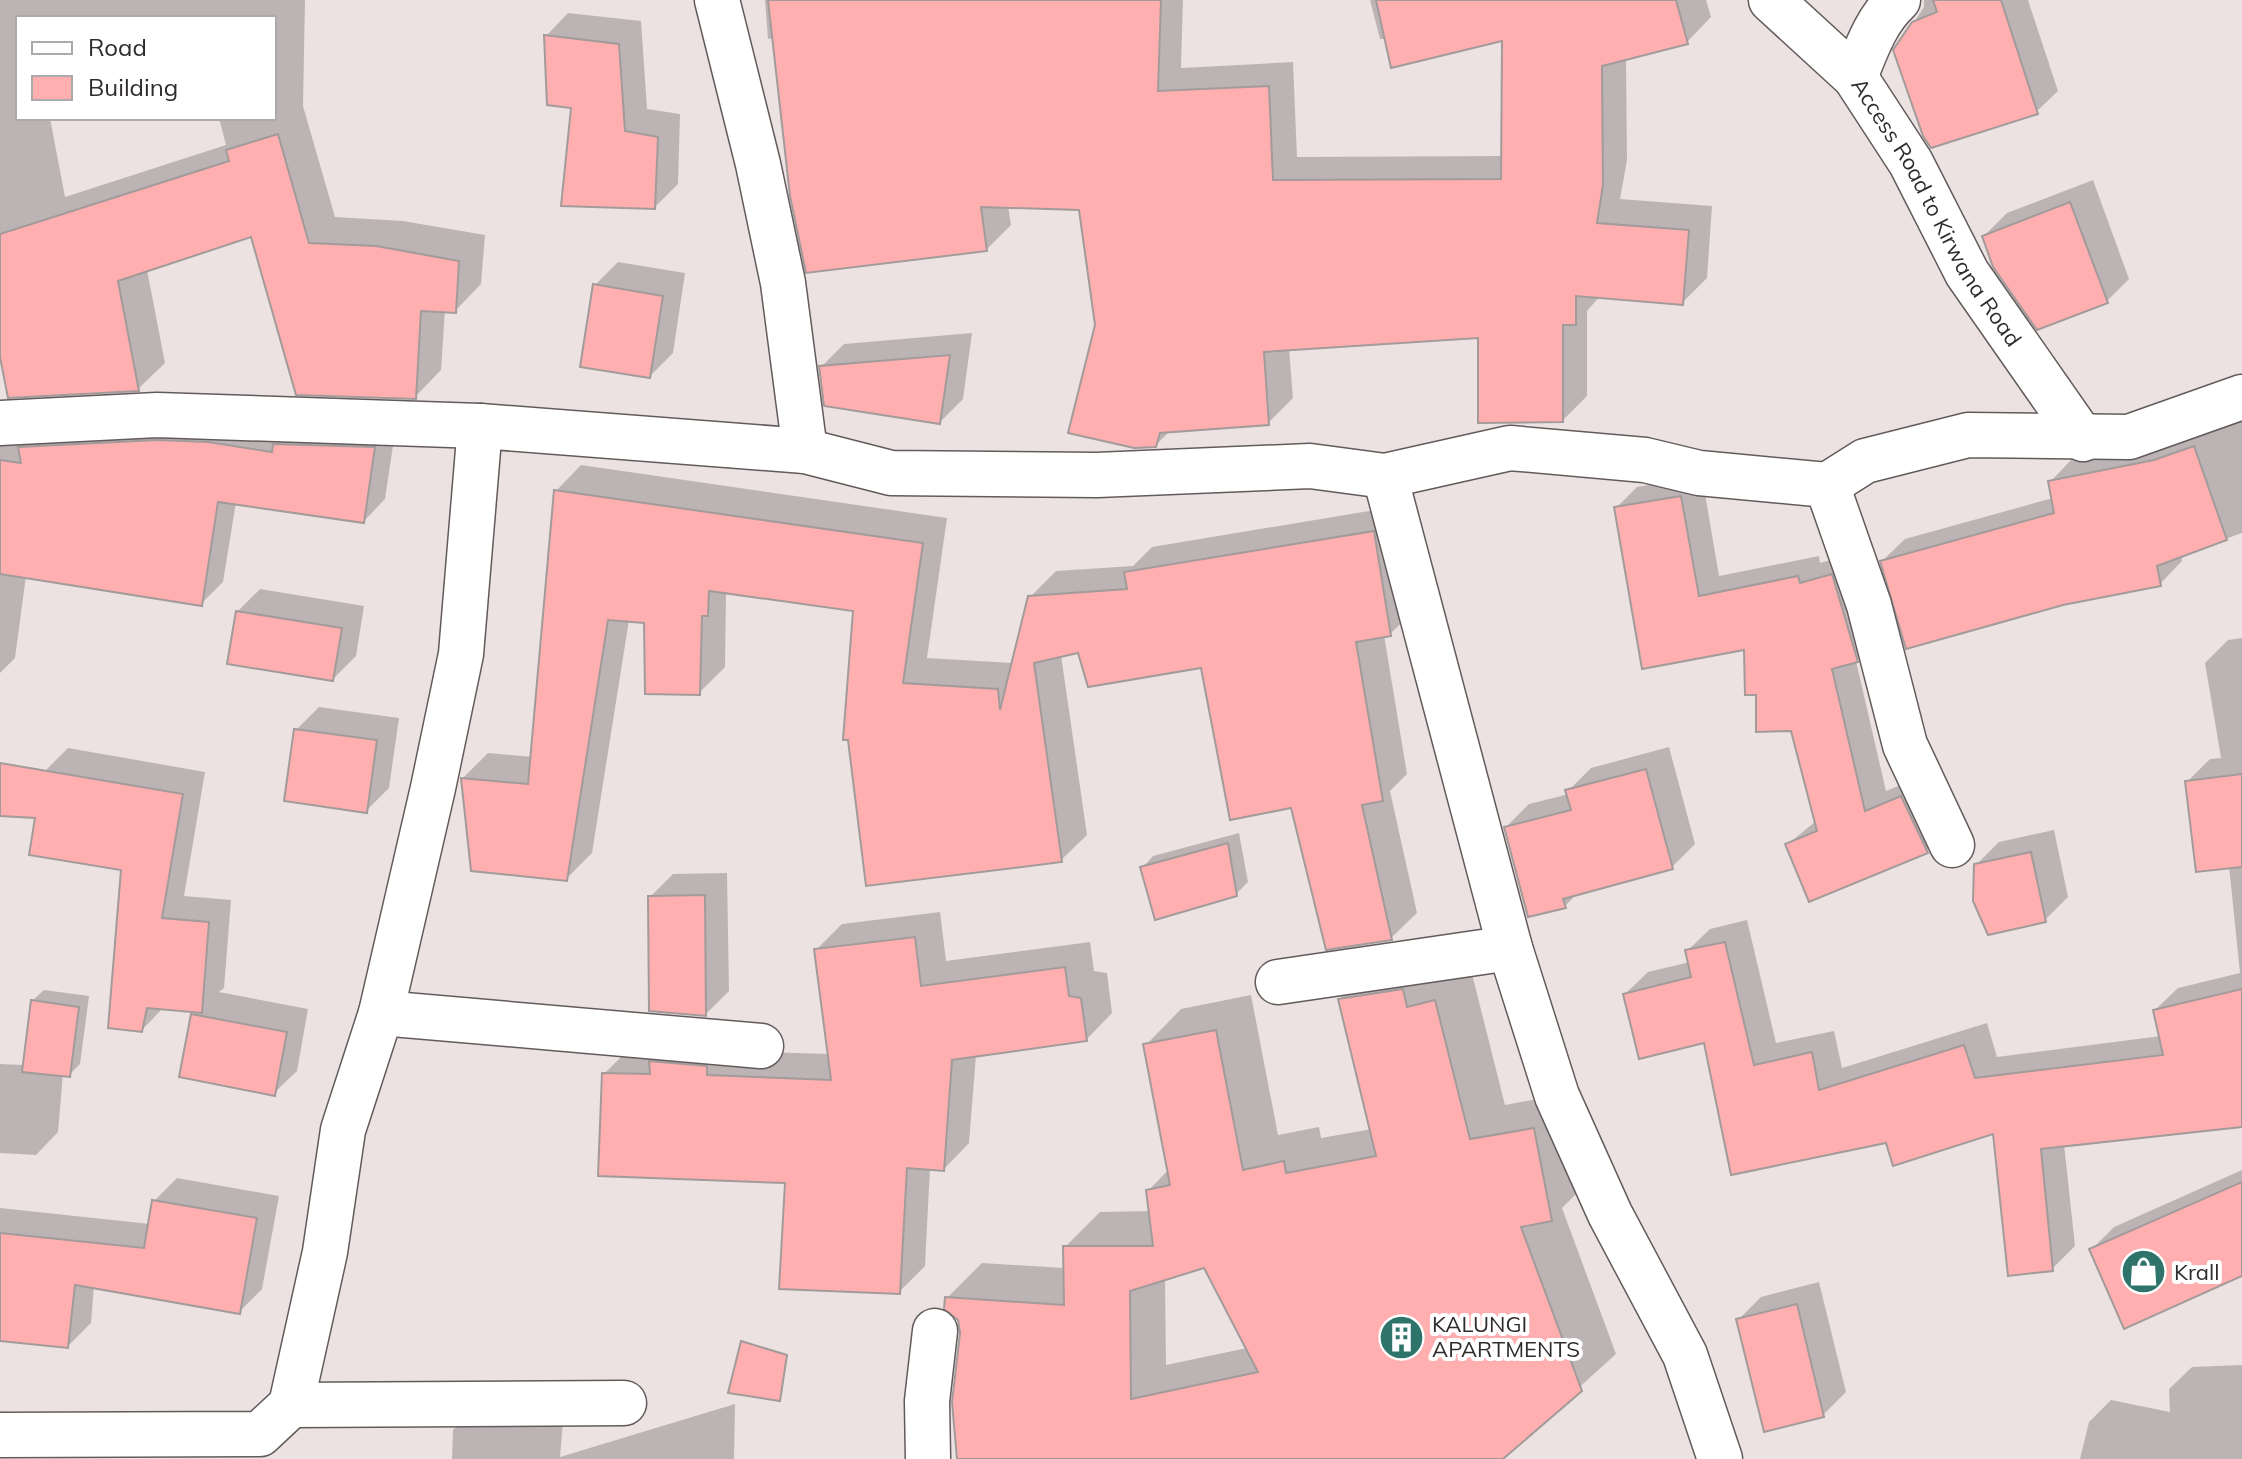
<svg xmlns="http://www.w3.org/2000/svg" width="2242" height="1459" font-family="Mulish,sans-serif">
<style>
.shadow{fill:#0003;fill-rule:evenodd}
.building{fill:#ffafb0;stroke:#a39a9a;stroke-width:2;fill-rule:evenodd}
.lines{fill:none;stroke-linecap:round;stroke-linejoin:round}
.street-casing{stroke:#635b5b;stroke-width:47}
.street{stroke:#fff;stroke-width:44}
.labels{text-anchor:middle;stroke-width:8;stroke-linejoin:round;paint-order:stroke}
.street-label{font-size:22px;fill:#302c2c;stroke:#fff}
.poi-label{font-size:22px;fill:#302c2c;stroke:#fff;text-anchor:start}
</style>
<rect width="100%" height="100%" fill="#ece2e2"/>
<path class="shadow" d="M0 0H305L303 106 335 217 403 221 485 235 481 284 455 311 445 310 441 370 415 397 252 235 147 270 165 363 138 389 0 347ZM18 18H274V118H219L226 145 65 197 50 118H18Z
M765 0H1183L1181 68 1293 62 1297 157 1503 156 1504 38 1380 39 1370 0H1706L1711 17 1687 42 1626 58 1627 160 1620 199 1712 206 1707 278 1682 303 1600 296 1587 311V396L1563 420 1480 336 1289 348 1293 398 1268 423 1171 430 1155 446 1097 325 1081 208 1008 206 1011 225 986 250 775 38 768 39Z
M1924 0H2028L2058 91 2036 112 1895 51 1924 7Z
M568 13 641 21 647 109 680 114 678 184 655 207 546 36Z
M2093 180 2129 279 2106 302 1984 236 2007 213Z
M618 262 685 273 673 353 650 376 595 285Z
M972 333 963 399 940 422 821 367 844 344Z
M2242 415V533L2181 555 2182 561 2160 584 1882 561 1905 539 2053 498 2050 482 2072 459 2178 438Z
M396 426 385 499 364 521 236 502 223 582 201 604 26 576 15 658 0 673V436Z
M581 465 947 518 927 658 1013 663 1030 597 1056 571 1133 566 1152 547 1399 506 1416 609 1390 634 1384 635 1407 774 1390 791 1417 913 1391 938 1292 805 1203 666 1080 651 1061 655 1087 835 1061 860 867 884 855 610 730 592 726 595 725 667 699 693 646 621 629 620 592 853 566 879 463 778 488 753 533 757 556 491Z
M1702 476 1719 576 1819 556 1820 563 1852 554 1878 639 1856 661 1886 791 1922 776 1947 830 1926 851 1788 844 1816 821 1792 729 1758 693 1746 648 1616 508 1637 487Z
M260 589 364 606 356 656 333 679 237 612Z
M2242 638V1125L2064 1144 2075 1246 2052 1269 1995 1131 1887 1141 1625 994 1648 972 1690 962 1687 951 1710 929 1747 920 1776 1043 1834 1031 1842 1068 1987 1023 1997 1057 2161 1036 2155 1010 2178 988 2240 973 2229 866 2187 782 2210 759 2221 758 2205 663 2228 640Z
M319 707 399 718 389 788 366 811 296 730Z
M1669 747 1695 844 1672 867 1578 893 1565 906 1506 827 1529 804 1569 794 1568 791 1591 768Z
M68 748 205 772 184 896 231 900 224 988 219 992 308 1009 297 1071 274 1093 193 1015 197 1010 164 1007 142 1030 123 869 45 771Z
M2054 830 2068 897 2045 920 1976 865 1999 842Z
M1239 833 1248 882 1236 894 1142 868 1153 856Z
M727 873 729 991 706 1014 650 897 673 874Z
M940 912 946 961 1090 942 1094 971 1107 973 1112 1013 1087 1039 976 1055 969 1143 944 1169 930 1168 925 1266 899 1292 787 1181 604 1074 630 1048 829 1054 816 950 842 924Z
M1375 964 1470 966 1505 1105 1569 1093 1586 1184 1562 1208 1616 1354 1500 1459H959L954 1402 962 1333 959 1319 947 1298 982 1263 1065 1268V1247L1100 1212 1151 1211 1148 1191 1169 1169 1146 1045 1181 1009 1251 995 1278 1135 1319 1127 1321 1138 1372 1129 1340 999ZM1205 1265 1247 1348 1166 1365 1165 1278Z
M44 990 89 996 80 1064 69 1075 63 1074 58 1132 36 1155 0 1153V1064L25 1065 32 1001Z
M2242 1170V1273L2092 1249 2114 1227Z
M177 1178 279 1196 262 1289 239 1312 94 1286 91 1323 68 1346 0 1339V1208L150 1224 154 1201Z
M1819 1282 1846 1392 1823 1415 1738 1320 1761 1297Z
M2242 1365V1459H2080L2089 1422 2111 1400 2170 1412 2169 1389 2192 1367Z
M735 1404 734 1459H452L453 1430 475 1408 564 1410 560 1457Z"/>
<path class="building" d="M768 0H1161L1158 91 1269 86 1273 180 1501 179 1502 41 1391 68 1376 0H1676L1688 44 1602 66 1603 185 1597 223 1689 230 1683 305 1576 296V325H1563V422L1478 423V338L1264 352 1269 425 1160 433 1156 447 1134 448 1068 433 1095 325 1079 210 981 207 987 251 806 273 790 196Z
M1933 0H2001L2038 114 1931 148 1923 136 1893 50 1912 22 1937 12Z
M544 35 619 44 625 131 658 137 655 209 561 206 571 108 547 105Z
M278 134 309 243 376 246 459 261 456 313 421 311 416 399 296 395 251 237 118 281 139 391 8 398 0 357V234L229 161 226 150Z
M2070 202 2108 303 2037 330 1993 267 1982 236Z
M593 284 663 296 650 378 580 367Z
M950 355 940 424 824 406 819 366Z
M157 440 208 442 272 452 273 444 375 447 364 523 218 502 202 606 0 574V460L21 463 18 447Z
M2194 446 2227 540 2157 566 2161 586 2063 605 1906 649 1880 561 2054 513 2048 481 2154 460Z
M554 490 923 543 903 683 998 689 1000 710 1028 596 1127 589 1124 572 1374 531 1391 636 1356 642 1383 801 1362 805 1392 940 1326 950 1291 808 1230 820 1201 668 1088 687 1078 653 1034 663 1062 862 866 886 848 740H843L853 611 709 591 708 616H702L700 695 645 694 644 623 608 620 567 881 471 871 461 778 528 784Z
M1681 496 1699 596 1798 576 1800 583 1832 574 1858 662 1832 669 1865 811 1901 796 1928 853 1809 902 1785 844 1817 831 1791 731 1756 732V695H1745L1744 650 1642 669 1614 507Z
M236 611 342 628 333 681 227 664Z
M294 729 377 740 367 813 284 801Z
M0 763 183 794 162 918 209 922 202 1013 147 1008 142 1032 108 1028 121 870 29 855 35 818 0 816Z
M1646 769 1673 869 1563 899 1566 908 1528 917 1504 827 1571 810 1565 790Z
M2242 774V867L2196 872 2185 781Z
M1228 843 1237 896 1155 920 1140 867Z
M2031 852 2046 922 1988 935 1973 901 1974 864Z
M705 895 706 1016 649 1011 648 896Z
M915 937 921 986 1065 967 1069 996 1081 998 1087 1041 952 1060 944 1171 907 1168 900 1294 779 1289 785 1183 598 1176 602 1073 650 1074 649 1061 707 1066V1075L831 1080 814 949Z
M1725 942 1754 1065 1812 1052 1819 1090 1964 1045 1975 1078 2163 1055 2153 1010 2242 989V1127L2041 1149 2053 1271 2008 1276 1993 1134 1893 1166 1886 1143 1731 1175 1704 1043 1639 1059 1623 994 1691 977 1685 950Z
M1403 989 1407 1007 1435 1000 1470 1139 1534 1128 1552 1221 1521 1227 1582 1391 1503 1459H957L952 1402 960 1333 958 1320 944 1309 945 1297 1064 1305 1063 1246H1153L1146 1190 1170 1185 1143 1044 1216 1030 1243 1170 1284 1161 1286 1173 1376 1156 1338 999ZM1204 1268 1258 1372 1131 1399 1130 1291Z
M31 1000 79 1007 70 1077 22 1072Z
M191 1014 287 1032 275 1096 179 1077Z
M2242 1182V1276L2124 1329 2089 1249Z
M152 1200 257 1218 240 1314 75 1285 68 1348 0 1341V1233L144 1248Z
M1797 1304 1824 1417 1764 1432 1736 1319Z
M741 1341 787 1355 780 1401 728 1393Z"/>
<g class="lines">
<defs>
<g id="street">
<path d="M717 0 758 164 783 283 805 451"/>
<path id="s1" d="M1771 0 1855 77 1911 163 1967 273 2083 439"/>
<path d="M1855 77C1866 50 1876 20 1898 0"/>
<path d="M0 423 157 415 480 426 805 451 891 473 1097 475 1310 466 1385 476 1510 448 1645 460 1699 473 1827 485 1865 461 1968 435 2129 437 2242 397"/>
<path d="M1385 476 1510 948 1557 1096 1610 1214 1685 1355 1720 1459"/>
<path d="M1827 485 1869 605 1905 745 1952 845"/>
<path d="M1278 982 1510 948"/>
<path d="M381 1013 761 1046"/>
<path d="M291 1405 624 1403"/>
<path d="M0 1435 260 1434 291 1405 325 1252 343 1130 381 1013 433 788 461 654 480 426"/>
<path d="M928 1459 927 1401 935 1331"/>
</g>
</defs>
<use href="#street" class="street-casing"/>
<use href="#street" class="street"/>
</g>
<defs>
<symbol id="shop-disc" viewBox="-11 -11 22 22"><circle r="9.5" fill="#2e746a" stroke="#fff"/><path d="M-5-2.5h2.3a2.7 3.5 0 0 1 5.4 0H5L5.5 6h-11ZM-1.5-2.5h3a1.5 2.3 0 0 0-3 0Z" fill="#fff"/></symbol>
<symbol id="building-disc" viewBox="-11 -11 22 22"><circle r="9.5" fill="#2e746a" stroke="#fff"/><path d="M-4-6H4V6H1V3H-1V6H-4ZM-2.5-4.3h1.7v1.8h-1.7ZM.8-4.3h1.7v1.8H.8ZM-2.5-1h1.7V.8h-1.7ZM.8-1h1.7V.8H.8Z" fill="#fff"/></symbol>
</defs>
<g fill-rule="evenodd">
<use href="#shop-disc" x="2118" y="1246" width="51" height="51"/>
<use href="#building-disc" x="1376" y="1312" width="51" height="51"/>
</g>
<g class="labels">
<g class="street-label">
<text dy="8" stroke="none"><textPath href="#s1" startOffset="272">Access Road to Kirwana Road</textPath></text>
</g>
<g class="poi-label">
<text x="2174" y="1280">Krall</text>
<text x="1432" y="1332">KALUNGI<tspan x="1432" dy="25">APARTMENTS</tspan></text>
</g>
</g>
<rect x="16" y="16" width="260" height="104" fill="#ffffff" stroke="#acabab" stroke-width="2"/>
<rect x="32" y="42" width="40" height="12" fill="#ffffff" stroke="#acabab" stroke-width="2"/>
<text x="88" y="56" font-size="24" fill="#302c2c">Road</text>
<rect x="32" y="76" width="40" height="24" fill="#ffafb0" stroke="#acabab" stroke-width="2"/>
<text x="88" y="96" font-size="24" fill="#302c2c">Building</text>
</svg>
